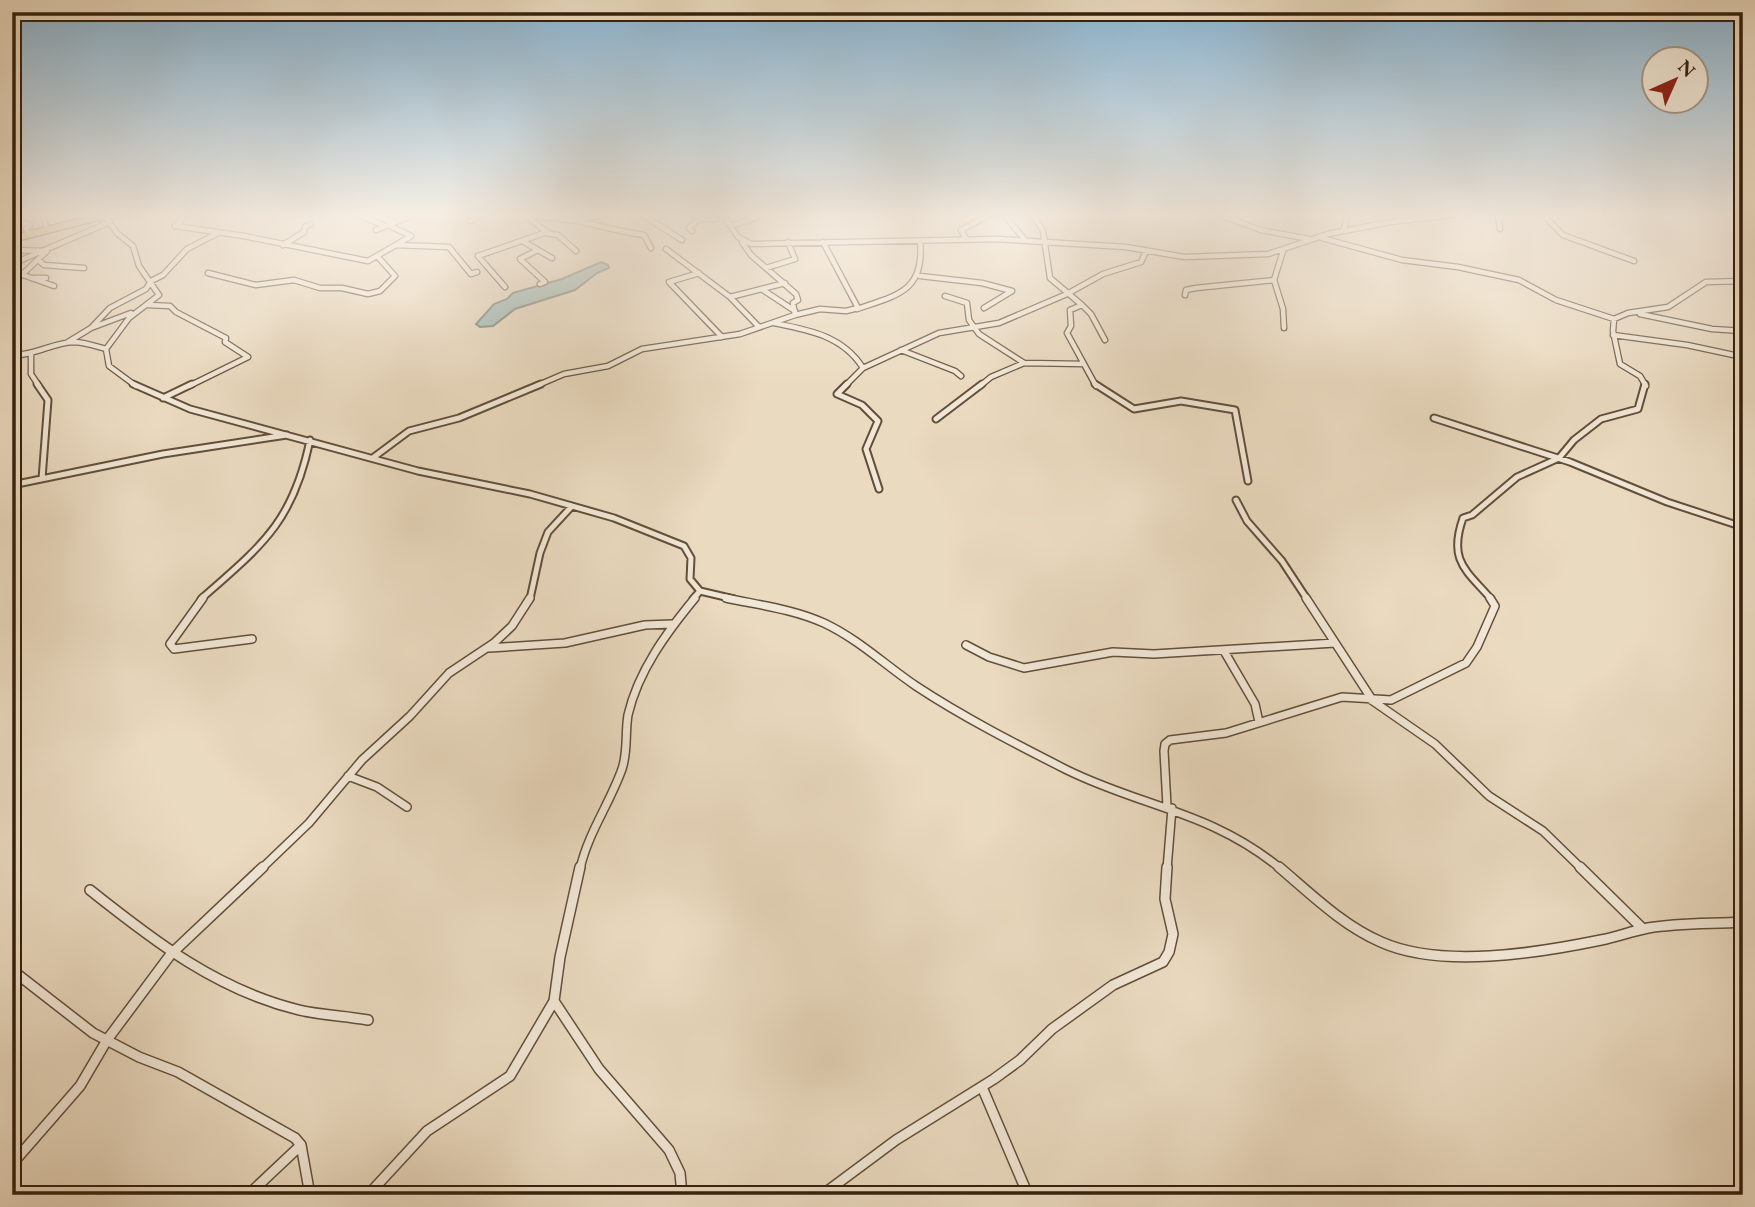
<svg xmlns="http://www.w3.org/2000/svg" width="1755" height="1207" font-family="'EB Garamond',serif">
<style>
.water{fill:#9ab9b9;stroke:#727c74;stroke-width:2}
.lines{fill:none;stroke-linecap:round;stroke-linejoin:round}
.minor-far3-casing{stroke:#624f3a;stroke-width:7}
.minor-far2-casing{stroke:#624f3a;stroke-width:9}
.minor-far1-casing{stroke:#624f3a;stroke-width:10}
.minor-casing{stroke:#624f3a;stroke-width:12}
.highway-casing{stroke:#35210d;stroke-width:9}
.minor-far3{stroke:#f1e7d6;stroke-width:4.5}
.minor-far2{stroke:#f1e7d6;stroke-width:5}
.minor-far1{stroke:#f1e7d6;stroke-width:7}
.minor{stroke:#f1e7d6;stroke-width:9}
.highway{stroke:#e5bd80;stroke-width:6}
</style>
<rect width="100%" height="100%" fill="#eadac0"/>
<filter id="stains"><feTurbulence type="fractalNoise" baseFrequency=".00286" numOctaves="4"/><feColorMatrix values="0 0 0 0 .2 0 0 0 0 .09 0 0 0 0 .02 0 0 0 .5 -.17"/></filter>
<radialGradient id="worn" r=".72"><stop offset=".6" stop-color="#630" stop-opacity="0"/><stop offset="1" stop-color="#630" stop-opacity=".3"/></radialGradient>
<path class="water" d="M601 262 608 265 609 268 597 273 575 290 515 309 493 326 480 327 476 324 494 304 507 299 513 293 562 279Z"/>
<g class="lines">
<defs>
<path id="minor-far3" d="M43 215 47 230
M104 215 117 233 133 246 139 266 159 295 129 318 106 349
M187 215 175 226 244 236 368 261 396 245 449 247 471 274 477 272
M358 215 385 226
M370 215 394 222
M525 215 571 220 607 215
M643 215 682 240
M723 215 738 237 751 244 997 239 1126 247 1184 257 1268 254 1328 234 1390 222 1453 215
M1004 215 1025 240
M1033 215 1043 231 1050 278 1082 305 1070 310 1071 326 1067 333 1096 386
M1220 215 1261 230 1309 239
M1498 215 1500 229
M1543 215 1563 235 1634 261
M107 218 118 215
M699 219H716
M571 220C596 224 619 232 644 235L651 248
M17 221 30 225 26 229 29 235
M470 221 481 215
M388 225 411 236 396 245
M731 226 755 218 754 215
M376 230 413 215
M692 231 689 228 699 219 697 215
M1344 231 1347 215
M546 233 558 235 576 251
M1322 238 1402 260 1458 267 1519 280 1556 300 1614 319
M966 239 961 230 989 215
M524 242 552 258
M283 245 304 232 305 227 311 224
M666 249 730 297 785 283
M12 250 47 251 12 284
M538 250 520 259 545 282 540 284
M1283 251 1274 280 1283 309 1284 328
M38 260 44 265 84 268
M12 264 110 222
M766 268 795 259 788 242
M208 273 256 285 294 280 320 288H342L368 294 380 291 395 276 378 257
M699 273 669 282 722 337
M23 275 54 286
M920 276 982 283 1012 291 984 308
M34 278H46
M505 287 478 256 547 232 526 216
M763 290 795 311
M1185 295 1186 290 1196 288 1274 280
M945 296 967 303 969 320 979 334 1024 363 1084 364
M730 297 759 327
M148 305 170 306 176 312 226 338 225 342 248 357 189 386
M1082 305 1091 314 1105 340
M857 309C898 295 925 291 920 241
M1640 314 1712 329 1743 331
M795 315 820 309 846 311 858 308 823 242
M774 323C809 330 843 336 863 368L845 386
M92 327 110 308 146 289 151 281 163 275 187 249 218 233
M1613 335 1687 345 1743 357
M68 342 91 328 131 313
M901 350 955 371 961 376
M12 355C34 356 52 343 73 342 84 342 95 346 106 349L109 366 136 386
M31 355V374L39 386
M863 368 939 333 999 323 1067 294 1103 274 1141 262 1146 251
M536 386 564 374 608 366 642 349 740 334 795 315 793 303 798 300 796 294 751 255 742 242
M980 386 991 377 1024 363
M1646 386 1640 376 1620 364 1613 331 1614 319 1628 313 1668 307 1706 282 1743 281"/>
<path id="minor-far2" d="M37 384 48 400 42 479
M133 384 190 409 418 471 530 494 614 518 684 546 691 558 690 579 700 591 734 599
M847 384 837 394 862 405 878 421 866 449 879 489
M1095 384 1134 409 1181 401 1235 410 1248 481
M163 398 192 384
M1434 418 1570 462 1667 502 1743 527
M936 419 982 384
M374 457 409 431 459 418 541 384
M12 485 163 454 287 435
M1236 500 1247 521 1282 561 1307 599
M201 599C261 546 293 523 310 440
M530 599 540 553 548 532 572 506
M693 599 700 591
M1491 599C1466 570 1448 561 1463 518L1472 515 1517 477 1559 458 1574 440 1601 419 1638 409 1645 384"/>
<path id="minor-far1" d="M203 598 170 644 174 649 252 639
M726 598C759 605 793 609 824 623 858 639 885 665 916 686 963 717 1014 743 1065 769 1141 807 1211 811 1281 869
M1306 598 1371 698
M966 645 989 657 1024 668 1113 652 1154 654 1335 643
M489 648 565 643 645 625 672 624
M1224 651 1255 704 1259 722
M1370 699 1435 744 1489 796 1543 831 1582 869
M348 776 377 787 407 807
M1167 806 1164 751 1165 744 1170 740 1226 733 1342 697 1391 700 1466 663 1477 647 1495 606 1490 598
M261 869 309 823 362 760 410 716 449 673 494 643 512 626 530 598
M580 869C588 833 610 803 622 769 628 752 625 732 628 715 638 671 667 632 695 598
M1167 869 1172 808"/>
<path id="minor" d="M1279 867C1311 894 1342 925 1381 942 1441 969 1538 953 1601 940 1617 937 1632 931 1648 928 1679 923 1711 924 1743 922
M1580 867 1643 929
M90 890C154 941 217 990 299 1010 321 1015 345 1016 368 1020
M12 970 93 1033 139 1057 178 1072 295 1138 301 1145 310 1195
M554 1001 599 1069 669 1150 680 1173 682 1195
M982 1087 1028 1195
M12 1164 80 1086 107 1040 171 954 263 867
M248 1195 301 1145
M368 1195 427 1131 510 1076 554 1001 560 957 580 867
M822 1195 896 1140 994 1079 1020 1060 1052 1029 1113 985 1163 962 1169 952 1173 934 1165 899 1167 867"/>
<path id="highway" d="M12 239 106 215"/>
</defs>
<use href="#minor-far3" class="minor-far3-casing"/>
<use href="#minor-far2" class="minor-far2-casing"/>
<use href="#minor-far1" class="minor-far1-casing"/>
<use href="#minor" class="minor-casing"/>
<use href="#highway" class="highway-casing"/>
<use href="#minor-far3" class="minor-far3"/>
<use href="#minor-far2" class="minor-far2"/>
<use href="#minor-far1" class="minor-far1"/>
<use href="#minor" class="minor"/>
<use href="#highway" class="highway"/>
</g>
<linearGradient id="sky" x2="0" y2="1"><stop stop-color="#89b6d5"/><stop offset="0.56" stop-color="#f6eee3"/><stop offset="1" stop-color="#f6eee3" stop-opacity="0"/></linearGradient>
<rect width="1755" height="384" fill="url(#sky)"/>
<rect width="1755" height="1207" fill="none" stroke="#eadac0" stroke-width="42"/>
<rect x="14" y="14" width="1727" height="1179" fill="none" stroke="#35210d" stroke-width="3.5"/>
<rect x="21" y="21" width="1713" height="1165" fill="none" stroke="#35210d" stroke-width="2"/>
<g transform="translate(1675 80) rotate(45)"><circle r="33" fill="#f1e7d6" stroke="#a69886" stroke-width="2"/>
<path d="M0-5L12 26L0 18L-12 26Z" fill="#8f2418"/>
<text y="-10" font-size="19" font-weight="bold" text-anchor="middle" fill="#35210d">N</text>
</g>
<rect width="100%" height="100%" filter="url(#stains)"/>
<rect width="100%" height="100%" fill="url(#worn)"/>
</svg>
